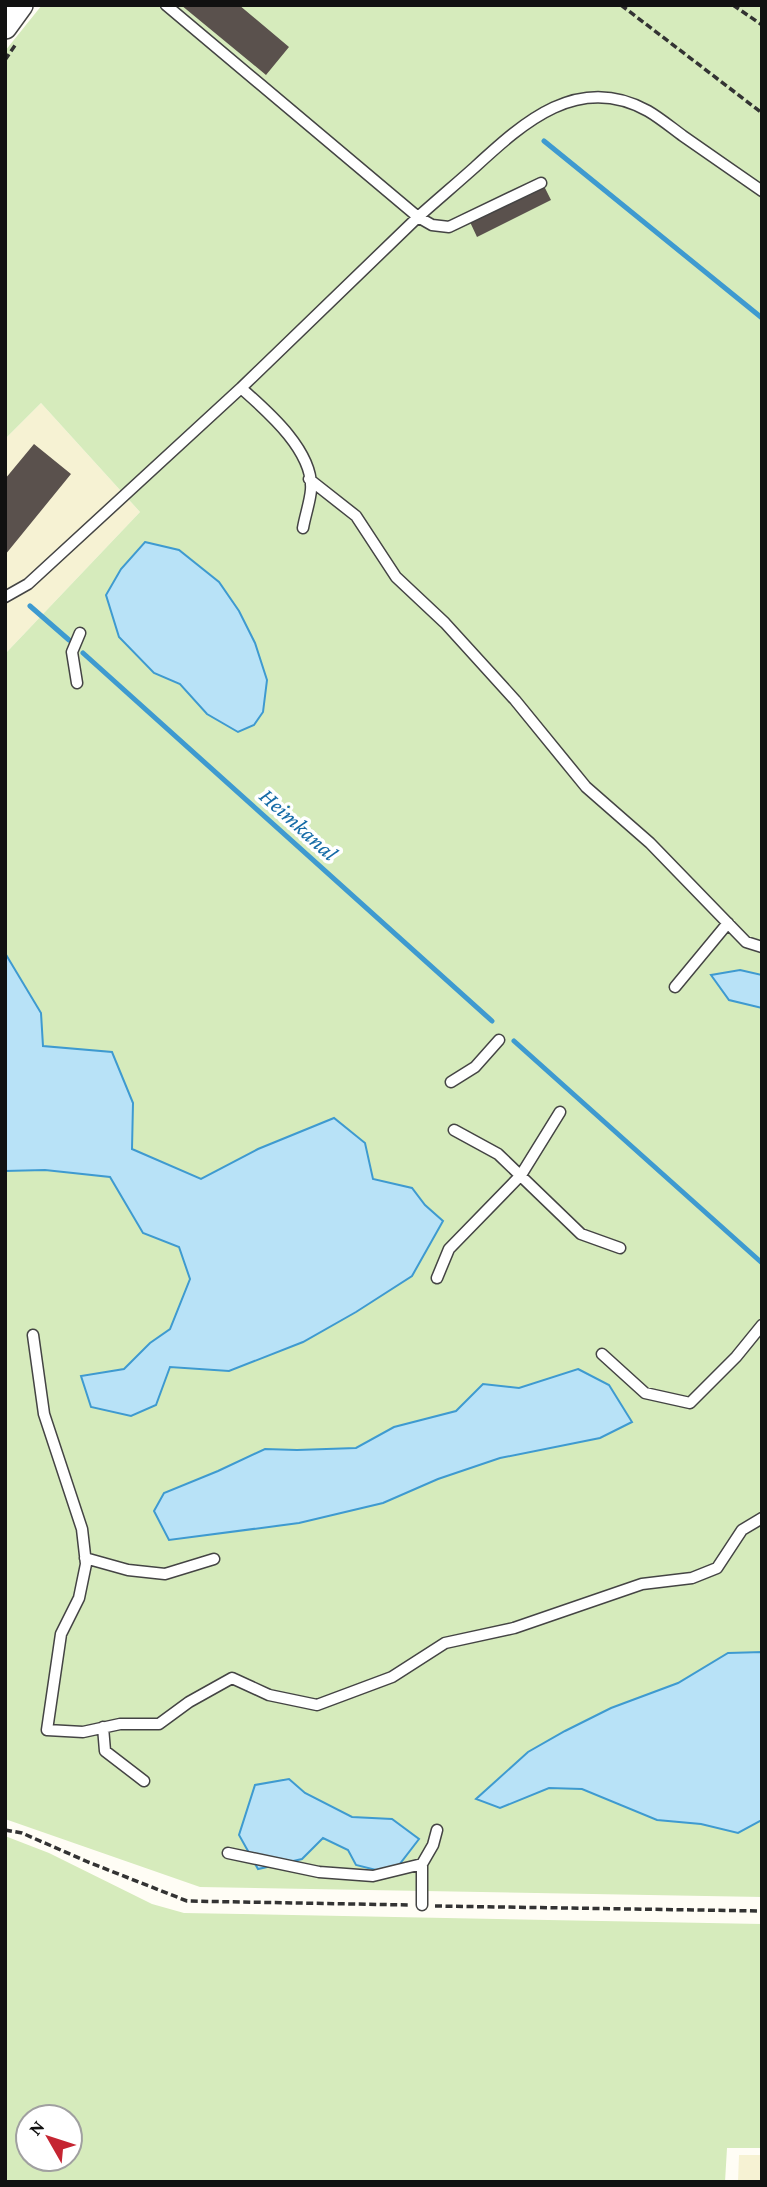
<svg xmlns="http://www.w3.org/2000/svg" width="767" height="2187" font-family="'Crimson Pro',serif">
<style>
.farmland{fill:#f6f2d3}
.green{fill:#d6ebbc;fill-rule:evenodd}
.water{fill:#b8e2f7;stroke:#3e9ad0;stroke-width:2}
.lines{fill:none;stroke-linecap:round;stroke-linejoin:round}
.stream{stroke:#3e9ad0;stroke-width:5}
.building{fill:#5a514d}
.service-casing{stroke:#444;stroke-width:13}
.tertiary-casing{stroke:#444;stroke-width:26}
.path{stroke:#333;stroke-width:3.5;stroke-dasharray:7 3.5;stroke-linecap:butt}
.service{stroke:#fff;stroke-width:10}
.tertiary{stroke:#fff;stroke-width:23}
.labels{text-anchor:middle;stroke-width:7;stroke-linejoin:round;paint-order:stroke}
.water-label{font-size:23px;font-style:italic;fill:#166ca7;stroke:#fff}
</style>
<rect width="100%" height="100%" fill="#fffdf5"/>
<path class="farmland" d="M41 403 140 512 5 654V439Z
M739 2155H762V2182H738Z"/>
<path class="green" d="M42 5H762V1897L200 1887 5 1819V654L140 512 41 403 5 439V51Z
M5 1836 49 1853 152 1904 184 1913 762 1924V2148H727L725 2182H5ZM28 2117H70V2159H28Z"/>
<path class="water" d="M145 542 179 550 219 582 239 611 255 643 267 680 263 712 254 725 238 732 207 714 180 684 154 673 119 637 106 595 121 569Z
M5 953 41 1013 43 1046 112 1052 133 1103 132 1149 201 1179 258 1149 334 1118 365 1143 373 1179 412 1188 425 1205 443 1221 412 1276 356 1312 303 1342 229 1371 170 1367 156 1405 131 1416 91 1407 81 1376 124 1369 150 1343 170 1329 190 1279 179 1247 143 1233 110 1177 45 1170 5 1171Z
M740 970 762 975V1008L729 1000 711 975Z
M578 1369 609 1385 632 1422 600 1438 500 1458 438 1479 383 1503 299 1523 169 1540 154 1511 164 1493 218 1471 265 1449 297 1450 356 1448 394 1427 456 1411 483 1384 519 1388Z
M762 1652V1820L738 1833 701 1824 657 1820 582 1789 549 1788 500 1808 476 1799 528 1752 565 1731 611 1708 678 1683 728 1653Z
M289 1779 305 1793 352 1817 392 1819 419 1839 392 1874 356 1865 348 1850 323 1838 302 1859 258 1869 239 1835 255 1785Z"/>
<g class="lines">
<path class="stream" d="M544 141 762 318
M30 606 69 640
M83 653 492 1021
M514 1041 762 1263"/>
</g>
<path class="building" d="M181 5H239L289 47 266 75Z
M544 186 551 200 477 237 470 222Z
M34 444 71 474 5 555V479Z"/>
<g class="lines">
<defs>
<path id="service" d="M541 183 449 227 432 225 418 217C437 200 456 184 475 167 523 123 578 72 648 111 660 118 672 128 683 136 709 154 736 173 762 191
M241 388C267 411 314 451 311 490 310 502 305 516 303 528
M309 479 356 516 396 577 445 623 515 700 586 787 650 843 746 942 762 947
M5 597 28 584 241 388 418 217 166 5
M77 683 72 652 80 633
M675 987 728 923
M451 1082 475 1067 499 1040
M454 1130 498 1154 581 1234 620 1248
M437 1278 449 1249 521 1175 560 1112
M33 1335 44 1414 82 1529 86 1564 79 1598 61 1634 47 1730 83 1732 120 1724H159L189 1702 232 1678 269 1695 317 1705 392 1677 445 1643 514 1628 642 1584 692 1578 717 1568 742 1530 762 1518
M602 1354 645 1393 690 1403 736 1357 762 1325
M85 1558 128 1570 165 1574 214 1559
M103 1727 105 1751 144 1781
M228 1853 319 1872 373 1876 422 1864 433 1845 437 1830
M422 1864V1905"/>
<path id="tertiary" d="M5 27 21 5"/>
</defs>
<use href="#service" class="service-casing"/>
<use href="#tertiary" class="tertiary-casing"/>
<path class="path" d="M621 5 762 113
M733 5 762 25
M5 60 16 44
M5 1830 22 1833 88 1862 187 1901 409 1905
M435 1906 762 1911"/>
<use href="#service" class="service"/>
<use href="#tertiary" class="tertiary"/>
</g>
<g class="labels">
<g class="water-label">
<text transform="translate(299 824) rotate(42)" y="8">Heimkanal</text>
</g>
</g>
<rect width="767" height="2187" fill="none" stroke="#111111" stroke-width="14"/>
<g transform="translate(49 2138) rotate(309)"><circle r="33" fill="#ffffff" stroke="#a0a0a0" stroke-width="2"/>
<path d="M0-5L12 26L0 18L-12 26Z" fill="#c52532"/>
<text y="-10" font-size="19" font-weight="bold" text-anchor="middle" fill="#111111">N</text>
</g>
</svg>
